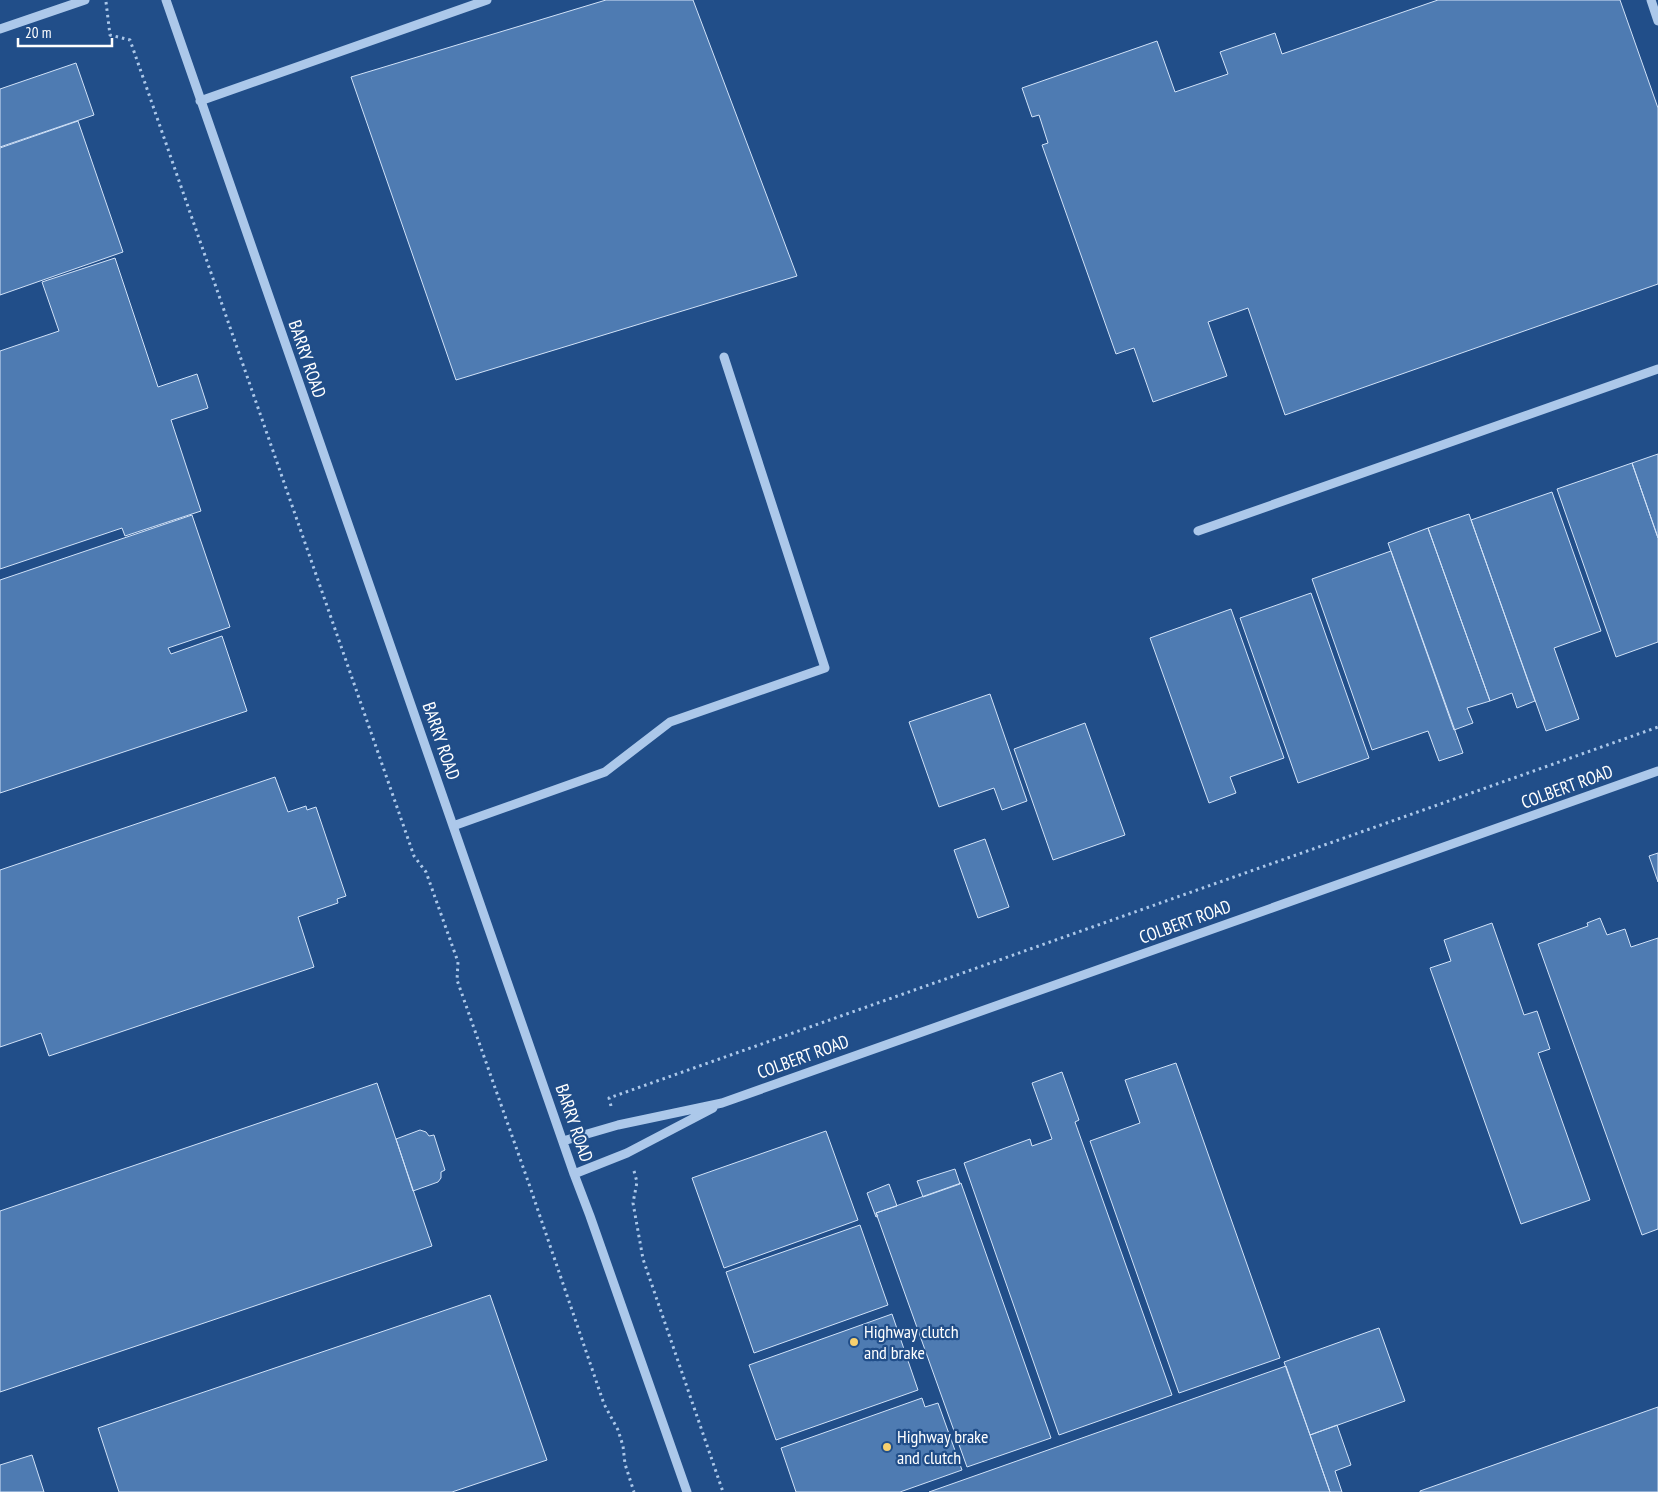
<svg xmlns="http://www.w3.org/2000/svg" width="1658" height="1492" font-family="'PT Sans Narrow',sans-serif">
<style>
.building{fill:#4e7bb2;stroke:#d1e2f8}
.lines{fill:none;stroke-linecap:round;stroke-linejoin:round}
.path{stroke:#acc8ea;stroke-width:3;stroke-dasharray:2.5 4;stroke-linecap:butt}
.minor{stroke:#acc8ea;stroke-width:9}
.poi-dot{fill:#f7d06e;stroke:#214e89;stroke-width:2}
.labels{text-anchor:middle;stroke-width:4.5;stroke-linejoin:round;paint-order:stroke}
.street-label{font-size:18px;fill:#fff;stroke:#214e89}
.poi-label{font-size:18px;fill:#fff;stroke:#214e89;text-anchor:start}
</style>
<rect width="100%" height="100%" fill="#214e89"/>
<path class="building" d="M606 0H693L797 276 456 380 351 77Z
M1438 0H1620L1658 108V284L1285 415 1248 308 1208 322 1227 376 1153 402 1134 348 1116 354 1042 145 1048 143 1039 115 1032 117 1022 88 1157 41 1175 92 1228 74 1220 52 1275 33 1282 54Z
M76 63 94 115 0 147V89Z
M78 121 123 252 0 295V148Z
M115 258 158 387 197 374 208 408 171 420 201 511 125 536 122 528 0 569V351L59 331 42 282Z
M1658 454V538L1632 463Z
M1632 463 1658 538V642L1616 657 1557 489Z
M1552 492 1601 631 1554 648 1579 719 1546 731 1471 520Z
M1469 514 1535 701 1517 708 1512 693 1490 701 1428 528Z
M192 515 230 627 168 648 171 654 222 636 247 711 0 793V580Z
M1428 528 1490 701 1467 708 1473 723 1454 730 1388 543Z
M1391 551 1463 753 1439 761 1428 731 1372 750 1312 579Z
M1311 593 1369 758 1298 783 1240 618Z
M1231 609 1284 758 1230 777 1236 793 1209 803 1150 638Z
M990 694 1027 801 1002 810 994 788 939 807 909 722Z
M1085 723 1125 835 1053 860 1014 749Z
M275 777 288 812 306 806 307 810 316 807 346 896 337 899 338 903 298 917 314 967 49 1056 41 1033 0 1047V870Z
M985 839 1009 907 978 918 954 850Z
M1658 853V882L1649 856Z
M1600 918 1607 935 1625 929 1631 947 1658 938V1229L1642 1235 1538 944 1588 926 1587 923Z
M1492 923 1524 1015 1537 1011 1550 1049 1538 1053 1590 1200 1521 1224 1430 968 1451 961 1444 940Z
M1176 1063 1280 1358 1179 1393 1090 1141 1140 1123 1125 1080Z
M1062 1072 1079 1120 1075 1122 1172 1395 1059 1435 964 1163 1030 1139 1032 1146 1052 1139 1032 1083Z
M377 1083 432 1246 0 1392V1211Z
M420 1130 426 1132 429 1136 434 1135 445 1170 441 1172V1178L438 1182 413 1191 396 1139Z
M826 1131 858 1220 724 1268 692 1178Z
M955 1169 960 1184 923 1197 917 1181Z
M961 1183 1051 1438 967 1467 876 1213Z
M889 1184 897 1206 876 1213 878 1216 876 1217 867 1193Z
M860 1225 888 1305 754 1353 726 1272Z
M490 1295 547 1460 452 1492H119L98 1428Z
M892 1314 918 1390 776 1440 749 1365Z
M1379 1328 1405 1401 1310 1435 1284 1362Z
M1286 1366 1330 1492H929Z
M922 1398 925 1407 938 1403 962 1470 900 1492H796L781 1448Z
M1658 1407V1492H1420V1491Z
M1337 1425 1351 1465 1335 1471 1342 1492H1330L1310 1435Z
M32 1455 44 1492H0V1465Z"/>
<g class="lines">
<path class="path" d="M106 2 110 35 130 40 414 856 426 872 458 962 457 980 529 1184 604 1404 618 1430 623 1446 625 1464 634 1492
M611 1106 609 1098 1658 727
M634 1171 637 1182 633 1203 643 1259 723 1492"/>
<path class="minor" d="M166 0 574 1174 590 1216 687 1492
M1651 0 1658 21
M0 29 85 0
M200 101 487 0
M1198 531 1658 369
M453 826 605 772 670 722 825 668 724 357
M563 1141 618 1125 722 1103 1658 771
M574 1174 627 1153 713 1108"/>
</g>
<g class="poi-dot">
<circle cx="854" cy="1342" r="5"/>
<circle cx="887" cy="1447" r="5"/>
</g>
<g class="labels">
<g class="street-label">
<text transform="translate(307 359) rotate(71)" y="6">BARRY ROAD</text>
<text transform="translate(441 741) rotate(71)" y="6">BARRY ROAD</text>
<text transform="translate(1567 787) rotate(-20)" y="6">COLBERT ROAD</text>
<text transform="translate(1185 922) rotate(-20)" y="6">COLBERT ROAD</text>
<text transform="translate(803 1057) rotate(-20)" y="6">COLBERT ROAD</text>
<text transform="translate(574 1123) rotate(71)" y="6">BARRY ROAD</text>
</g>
<g class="poi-label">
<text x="864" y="1338">Highway clutch<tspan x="864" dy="21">and brake</tspan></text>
<text x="897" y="1443">Highway brake<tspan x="897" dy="21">and clutch</tspan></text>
</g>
</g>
<path d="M18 38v8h94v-8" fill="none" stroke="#ffffff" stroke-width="2.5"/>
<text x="25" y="38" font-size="15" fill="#ffffff" stroke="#214e89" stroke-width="4" paint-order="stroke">20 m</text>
</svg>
